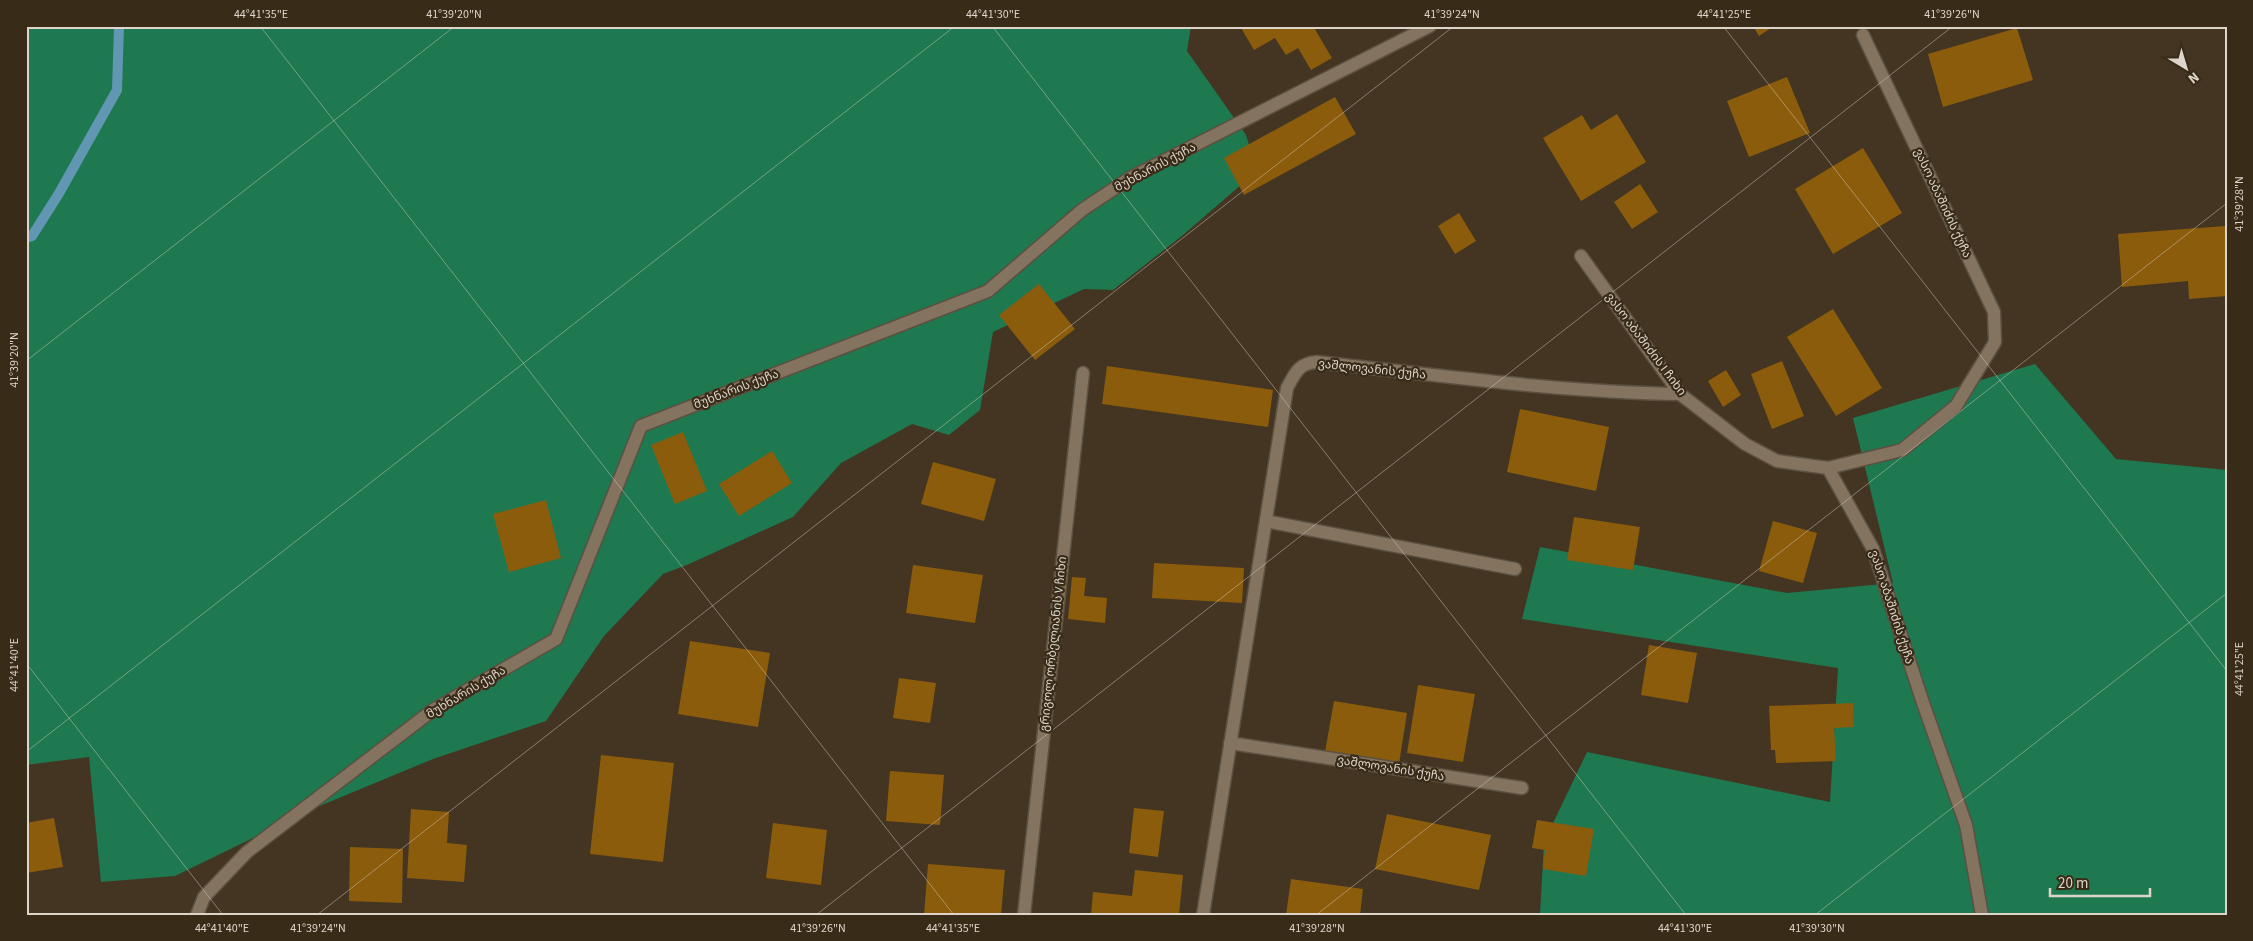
<svg xmlns="http://www.w3.org/2000/svg" width="2253" height="941" font-family="'Source Sans 3','Noto Sans Georgian',sans-serif">
<style>
.forest{fill:#1e7850}
.lines{fill:none;stroke-linecap:round;stroke-linejoin:round}
.stream{stroke:#6297b4;stroke-width:10}
.building{fill:#8b5c0c}
.lane-casing{stroke:#5c5040;stroke-width:15}
.lane{stroke:#83735f;stroke-width:12}
.ticks{fill:none;stroke:#ded5ca;stroke-width:1;stroke-opacity:0.45}
.labels{text-anchor:middle;stroke-width:4.5;stroke-linejoin:round;paint-order:stroke}
.street-label{font-size:12px;fill:#ded5ca;stroke:#382b18}
.neatline{fill:none;stroke:#ded5ca;stroke-width:2}
.ticks-label{font-size:12px;text-anchor:middle;fill:#ded5ca}
</style>
<rect width="100%" height="100%" fill="#433522"/>
<path class="forest" d="M26 26H1191L1187 51 1246 135 1257 171 1183 235 1113 290 1084 289 993 332 980 410 949 435 912 424 841 463 793 517 689 564 663 574 604 636 546 721 433 759 310 810 175 876 101 882 89 757 26 765Z
M2035 364 2116 459 2227 470V915H1540L1544 842 1587 752 1830 802 1838 668 1522 619 1540 547 1787 593 1893 583 1853 418Z"/>
<g class="lines">
<path class="stream" d="M26 238 32 236 58 195 117 90 119 26"/>
</g>
<path class="building" d="M1245 26H1313L1332 58 1311 70 1298 48 1286 55 1275 38 1254 50 1241 28Z
M1753 26H1774L1759 36Z
M2017 28 2033 80 1943 107 1928 54Z
M1787 77 1810 133 1749 157 1727 101Z
M1335 97 1356 134 1244 195 1224 158Z
M1617 114 1646 162 1581 201 1543 138 1582 115 1591 130Z
M1863 148 1902 213 1833 254 1795 189Z
M1640 184 1658 212 1632 229 1614 202Z
M1459 213 1476 241 1455 254 1438 226Z
M2225 226 2227 296 2189 299 2188 281 2122 287 2118 234Z
M1039 284 1075 329 1035 360 999 315Z
M1833 309 1882 388 1836 416 1787 337Z
M1782 361 1804 416 1772 429 1751 374Z
M1107 366 1273 390 1268 427 1102 404Z
M1726 370 1741 395 1723 407 1708 381Z
M1520 409 1609 427 1596 491 1507 472Z
M683 432 707 491 675 504 651 445Z
M772 451 792 483 739 516 719 484Z
M933 462 996 479 984 521 921 504Z
M546 500 561 558 509 572 493 514Z
M1574 517 1640 527 1633 570 1567 560Z
M1773 521 1817 533 1803 583 1759 571Z
M1154 563 1244 568 1242 603 1152 598Z
M913 565 983 575 975 623 906 613Z
M1072 577 1086 578 1084 596 1107 598 1105 623 1068 619Z
M690 641 770 653 758 727 678 714Z
M1649 645 1697 653 1688 703 1641 695Z
M899 678 936 683 930 723 893 718Z
M1418 685 1475 694 1463 762 1407 753Z
M1334 701 1407 713 1399 764 1325 752Z
M1853 703 1854 727 1834 728 1836 761 1776 763 1775 750H1771L1769 706Z
M601 755 674 763 663 862 590 854Z
M890 771 944 775 940 825 886 821Z
M1134 808 1164 811 1158 857 1129 853Z
M411 809 449 812 447 843 467 845 464 882 407 878Z
M1387 814 1491 835 1479 890 1375 869Z
M54 818 63 867 26 873V823Z
M1537 820 1594 829 1586 876 1543 869 1545 850 1532 848Z
M773 823 827 830 821 885 766 878Z
M350 847 403 849 402 903 349 901Z
M928 864 1005 870 1001 915H924Z
M1135 870 1183 875 1179 915H1091L1093 892 1132 896Z
M1291 879 1363 889 1360 915H1286Z"/>
<g class="lines">
<defs>
<path id="lane" d="M1581 256 1680 394 1745 444 1777 461 1828 468 1902 450 1956 406 1995 342 1994 312 1863 35
M1828 468 1873 549 1922 700 1966 825 1982 915
M1266 521 1515 569
M1230 743 1522 788
M197 915 204 897 247 852 433 710 556 639 641 426 988 291 1082 210 1130 178 1430 26
M1024 915 1083 373
M1203 915 1287 388C1295 373 1299 363 1317 362 1437 375 1558 392 1680 394"/>
</defs>
<use href="#lane" class="lane-casing"/>
<use href="#lane" class="lane"/>
</g>
<path class="ticks" d="M260 26 954 915M992 26 1686 915M1723 26 2227 671M26 361 455 26M26 663 223 915M26 752 955 26M317 915 1454 26M816 915 1953 26M1316 915 2227 203M1815 915 2227 593"/>
<g class="labels">
<g class="street-label">
<text transform="translate(1155 167) rotate(-28)" y="4">მუხნარის ქუჩა</text>
<text transform="translate(1943 203) rotate(65)" y="4">ვასო აბაშიძის ქუჩა</text>
<text transform="translate(1646 344) rotate(53)" y="4">ვასო აბაშიძის I ჩიხი</text>
<text transform="translate(1372 369) rotate(6)" y="4">ვაშლოვანის ქუჩა</text>
<text transform="translate(736 389) rotate(-21)" y="4">მუხნარის ქუჩა</text>
<text transform="translate(1892 607) rotate(72)" y="4">ვასო აბაშიძის ქუჩა</text>
<text transform="translate(1053 644) rotate(-84)" y="4">გრიგოლ ორბელიანის V ჩიხი</text>
<text transform="translate(466 692) rotate(-31)" y="4">მუხნარის ქუჩა</text>
<text transform="translate(1391 768) rotate(9)" y="4">ვაშლოვანის ქუჩა</text>
</g>
</g>
<rect width="2253" height="941" fill="none" stroke="#382b18" stroke-width="55"/>
<g transform="translate(2186 68) rotate(142)" stroke="#382b18" stroke-width="4" paint-order="stroke">
<path d="M0-4L9 19L0 12L-9 19Z" fill="#ded5ca"/>
<text y="-8" font-size="14" font-weight="bold" text-anchor="middle" fill="#ded5ca">N</text>
</g>
<path d="M2050 888v8h100v-8" fill="none" stroke="#ded5ca" stroke-width="2.5"/>
<text x="2058" y="888" font-size="15" fill="#ded5ca" stroke="#382b18" stroke-width="4" paint-order="stroke">20 m</text>
<rect x="28" y="28" width="2198" height="886" class="neatline"/>
<g class="ticks-label">
<text x="261" y="18">44°41'35"E</text>
<text x="454" y="18">41°39'20"N</text>
<text x="993" y="18">44°41'30"E</text>
<text x="1452" y="18">41°39'24"N</text>
<text x="1724" y="18">44°41'25"E</text>
<text x="1952" y="18">41°39'26"N</text>
<text transform="translate(2239 204) rotate(-90)" y="4">41°39'28"N</text>
<text transform="translate(14 360) rotate(-90)" y="4">41°39'20"N</text>
<text transform="translate(14 665) rotate(-90)" y="4">44°41'40"E</text>
<text transform="translate(2239 669) rotate(-90)" y="4">44°41'25"E</text>
<text x="222" y="932">44°41'40"E</text>
<text x="318" y="932">41°39'24"N</text>
<text x="818" y="932">41°39'26"N</text>
<text x="953" y="932">44°41'35"E</text>
<text x="1317" y="932">41°39'28"N</text>
<text x="1685" y="932">44°41'30"E</text>
<text x="1817" y="932">41°39'30"N</text>
</g>
</svg>
